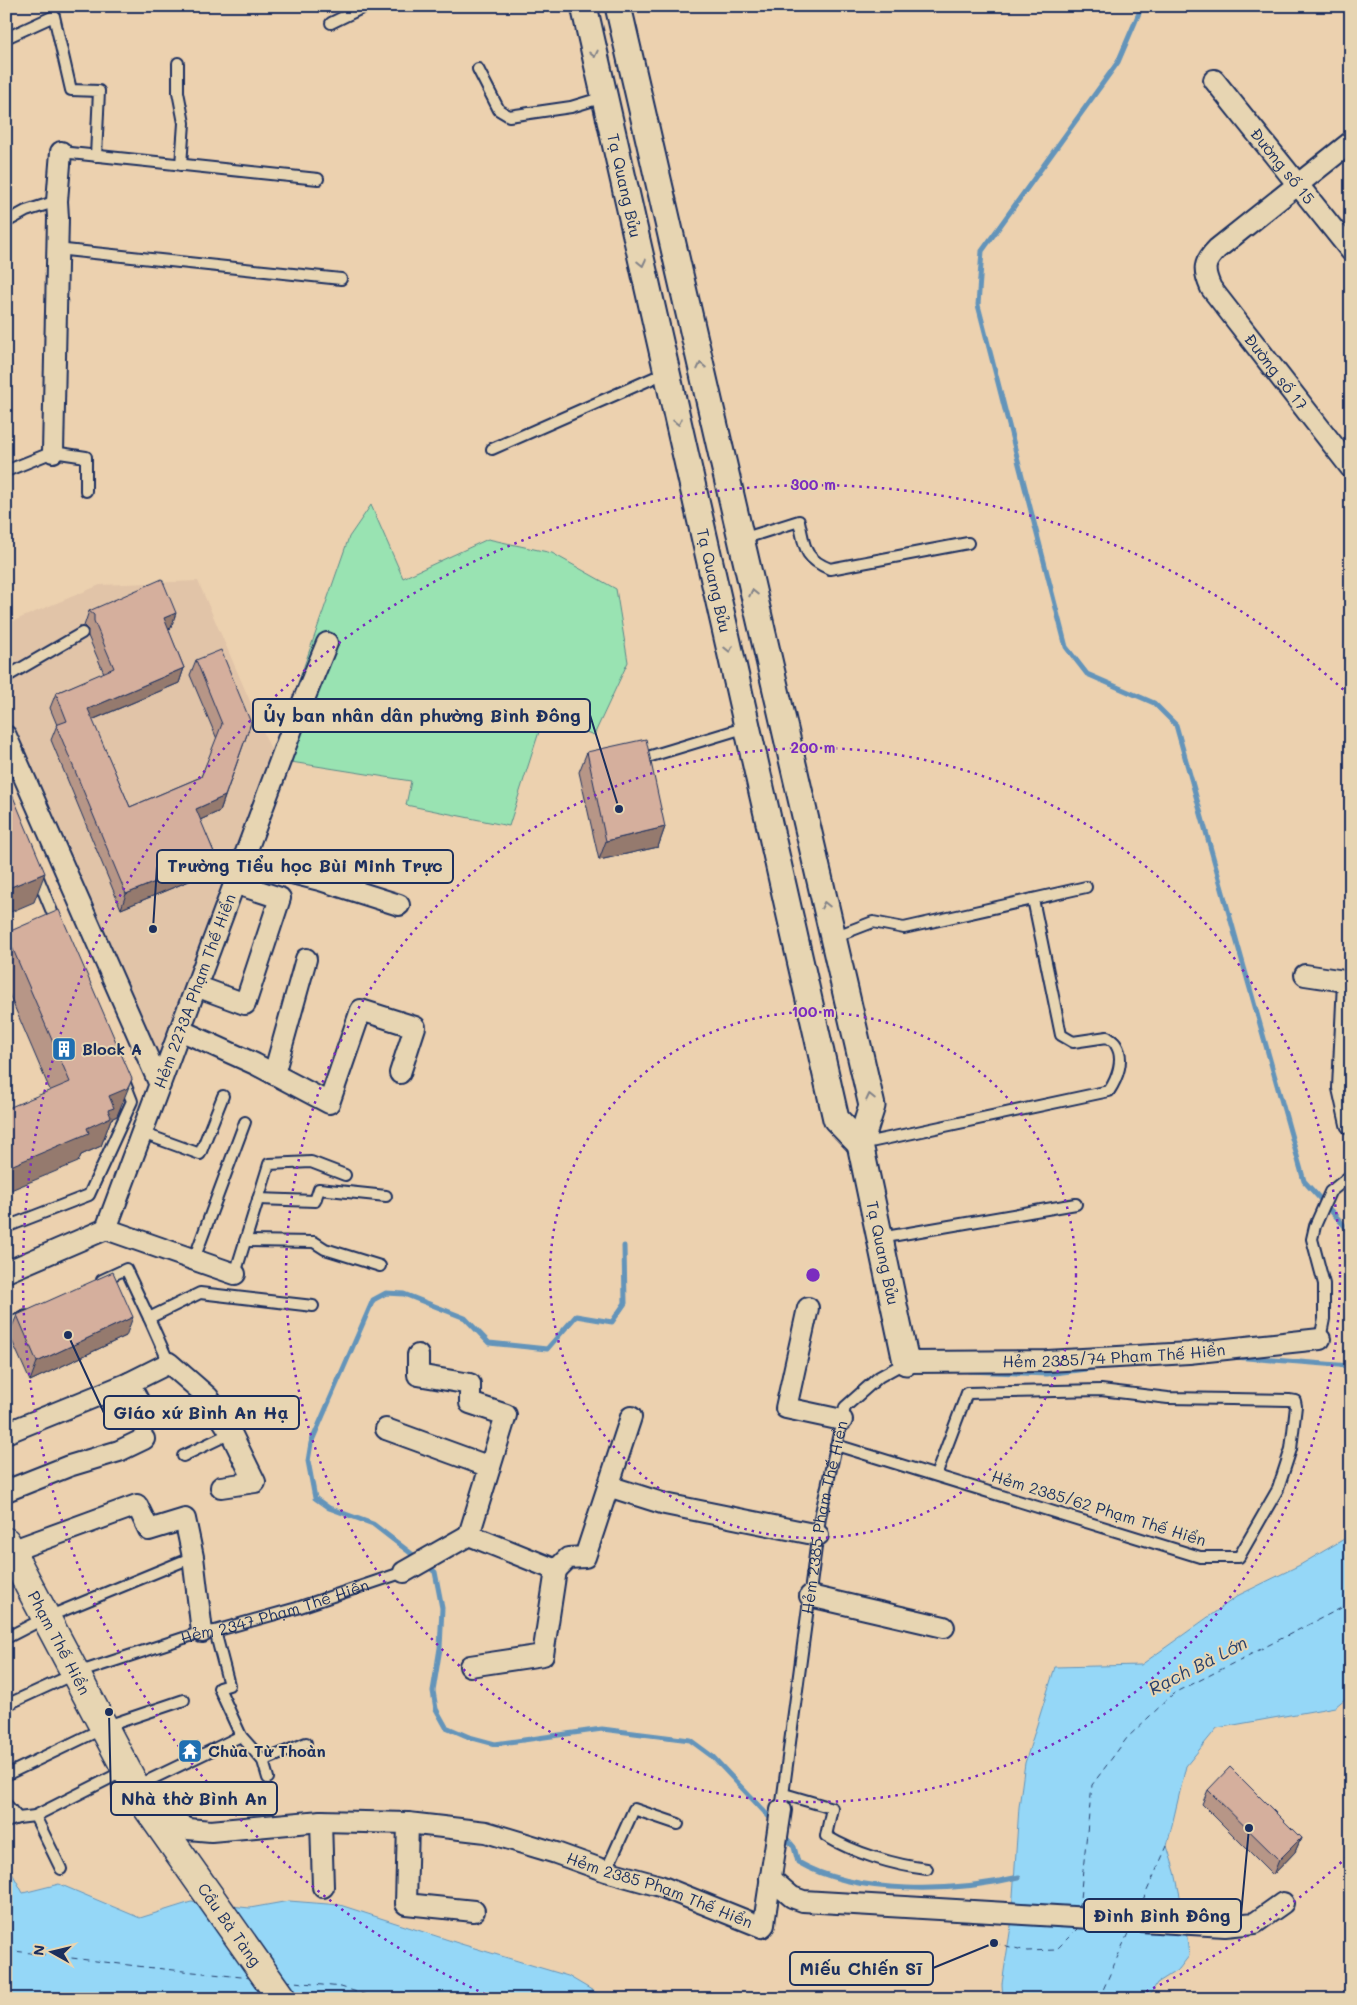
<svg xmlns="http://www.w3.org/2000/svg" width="1357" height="2005" font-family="Mali,sans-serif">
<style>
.built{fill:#e1c4a8}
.green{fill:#99e3b2;stroke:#5a8988}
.water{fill:#95d7f7;stroke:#6494ba}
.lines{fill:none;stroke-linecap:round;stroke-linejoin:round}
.stream{stroke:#6494ba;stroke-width:5}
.ferry{stroke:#27406d;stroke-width:1;stroke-dasharray:6 5;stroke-linecap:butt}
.service-casing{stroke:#1b2f5e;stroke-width:14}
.minor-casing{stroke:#1b2f5e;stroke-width:24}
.tertiary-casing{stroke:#1b2f5e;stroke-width:29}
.secondary-casing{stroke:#1b2f5e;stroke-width:31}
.service{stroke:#e7d5b2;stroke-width:10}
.minor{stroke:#e7d5b2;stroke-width:20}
.tertiary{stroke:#e7d5b2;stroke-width:25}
.secondary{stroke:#e7d5b2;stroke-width:28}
.wall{fill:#b79687;stroke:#1b2f5e}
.shaded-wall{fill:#957a6e;stroke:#1b2f5e}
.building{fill:#d5af9d;stroke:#1b2f5e}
.oneway{stroke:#818288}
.ring{fill:none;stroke:#7b2cbf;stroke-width:2.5;stroke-dasharray:2.5 5}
.labels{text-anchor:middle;stroke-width:4;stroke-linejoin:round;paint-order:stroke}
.street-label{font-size:16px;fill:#1b2f5e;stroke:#e7d5b2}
.poi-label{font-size:16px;font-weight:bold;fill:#1b2f5e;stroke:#e7d5b2;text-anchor:start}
.water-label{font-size:18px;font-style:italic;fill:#27406d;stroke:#e7d5b2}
.centre{fill:#7b2cbf;stroke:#e7d5b2;stroke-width:2.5}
.ring-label{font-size:15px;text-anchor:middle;font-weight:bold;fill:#7b2cbf;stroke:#e7d5b2;stroke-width:4;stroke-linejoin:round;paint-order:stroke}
.leader{fill:none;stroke:#1b2f5e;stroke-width:2}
.callout-dot{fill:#1b2f5e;stroke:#e7d5b2;stroke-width:2}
.callout{fill:#e7d5b2;stroke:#1b2f5e;stroke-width:2}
.callout-label{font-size:18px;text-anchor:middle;font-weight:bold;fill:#1b2f5e}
</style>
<rect width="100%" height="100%" fill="#ecd1af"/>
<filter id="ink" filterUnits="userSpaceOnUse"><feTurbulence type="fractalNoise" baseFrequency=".02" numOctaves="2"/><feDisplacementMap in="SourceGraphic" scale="10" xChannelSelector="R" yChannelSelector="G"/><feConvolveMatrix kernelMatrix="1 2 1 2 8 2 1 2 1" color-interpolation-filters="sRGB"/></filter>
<g filter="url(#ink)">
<path class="built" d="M198 581 272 752 158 1057 6 712V624L100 585Z"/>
<path class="green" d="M371 505 403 578 488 539 552 553 616 589 628 662 594 735 544 716 509 826 406 805 411 781 291 762 278 741 349 537Z"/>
<path class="water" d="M1351 1535V1694L1335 1707 1217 1728 1186 1766 1167 1846 1175 1872 1185 1920 1189 1956 1179 1969 1157 1983 1148 1999H1003L1002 1984 1011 1926 1019 1807 1025 1763 1055 1667 1141 1665 1239 1595 1300 1565Z
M6 1862 23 1893 59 1884 140 1918 191 1902 250 1908 289 1901 340 1905 461 1944 568 1976 607 1999H6Z"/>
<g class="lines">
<path class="stream" d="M1142 6 1118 62 982 251 978 305 1066 647 1087 674 1154 703 1176 725 1304 1181 1351 1233
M1234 1357 1351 1366
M968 1371 1047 1374 1094 1368
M417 1558 373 1524 329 1508 315 1498 308 1461 311 1443 373 1300 386 1293 404 1294 465 1318 489 1343 547 1349 576 1316 612 1322 625 1303 624 1246
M426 1565 435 1572 442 1608 440 1648 433 1691 436 1709 446 1727 469 1737 495 1744 602 1729 690 1740 713 1757 773 1821
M783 1834 794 1847 798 1862C856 1896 956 1892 1019 1877"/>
<path class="ferry" d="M1079 1908 1092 1785 1127 1738 1173 1694 1351 1603
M1138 1911 1167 1846
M994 1943 1027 1951 1056 1950 1077 1929V1927
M6 1950 145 1967 251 1978
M285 1981 341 1987 379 1999
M1099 1999 1129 1931"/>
<defs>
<g id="service">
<path d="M331 23 366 6"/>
<path d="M6 38 54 16 71 90 99 91 96 156"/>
<path d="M178 63V92L184 123 181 165"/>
<path d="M478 69 499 110 509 116 571 107 604 97"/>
<path d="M61 152 318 179"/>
<path d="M6 222 26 211 57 201"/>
<path d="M56 249 341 279"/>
<path d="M492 449 667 372"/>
<path d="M6 471 53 452 86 457V491"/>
<path d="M742 539 799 521C805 547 803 558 830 569L968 543"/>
<path d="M6 677 82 633"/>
<path d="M651 756 747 727"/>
<path d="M36 873 57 924"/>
<path d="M834 937 873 922 904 928 1086 887"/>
<path d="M142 1133 200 1154 223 1096"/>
<path d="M861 1144 1109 1091C1117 1079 1125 1059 1116 1045 1115 1042 1110 1039 1107 1037L1073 1042 1061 1035 1033 899"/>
<path d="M258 1199 315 1201 319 1189 386 1196"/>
<path d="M6 1227 89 1195 132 1101 123 1078"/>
<path d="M880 1238 1076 1204"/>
<path d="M245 1241 314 1242 325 1249 380 1266"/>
<path d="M194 1259 245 1122"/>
<path d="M235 1274 269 1164 311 1162 345 1175"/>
<path d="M102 1280 126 1269 149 1318 200 1293 313 1306"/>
<path d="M149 1318 169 1363"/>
<path d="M6 1325 26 1316"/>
<path d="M1320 1339 1324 1319V1284L1312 1239 1315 1226 1330 1192 1351 1175"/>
<path d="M836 1445 1200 1557H1239L1278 1489 1291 1449 1296 1406 1295 1401 1289 1400 1168 1398 1101 1390 967 1393 936 1475"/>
<path d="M183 1456 231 1433"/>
<path d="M215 1631 229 1685 219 1688 241 1736 263 1761 268 1778"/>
<path d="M6 1638 45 1618 193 1557"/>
<path id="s1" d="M6 1705 74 1674 202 1632 215 1631 297 1608 404 1572"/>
<path d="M263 1761 306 1743"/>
<path d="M6 1775 110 1725 184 1700"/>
<path d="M137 1786 241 1736"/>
<path d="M784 1794 832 1808 826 1836C854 1853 894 1865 927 1869"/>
<path d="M6 1804 18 1818"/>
<path id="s2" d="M781 1810 820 1517 845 1407 879 1377 906 1362"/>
<path d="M35 1816 61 1869"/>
<path d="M6 1822 18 1818 35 1816 126 1770"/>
<path d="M606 1871 634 1809 678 1824"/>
</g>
<g id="minor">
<path id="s3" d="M1214 80 1351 251"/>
<path id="s4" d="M1351 142 1217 249C1203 263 1203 270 1211 288L1351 468"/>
<path d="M53 452 58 218 57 201 61 152"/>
<path d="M6 736 160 1085"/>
<path d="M243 861 320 880 399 905"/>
<path d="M1305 975 1351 982"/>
<path d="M1348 982 1343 1088 1351 1124"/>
<path d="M196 986 245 1004 280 898 234 883"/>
<path d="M180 1030 255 1064 329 1103 361 1010 415 1027 400 1073"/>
<path d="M274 1074 306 959"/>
<path id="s5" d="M106 1229 293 726 327 643"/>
<path d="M6 1272 106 1229 235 1274"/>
<path d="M808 1308 786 1408 842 1420"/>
<path d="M418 1355V1375L470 1384V1403L506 1415 469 1535 556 1570"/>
<path id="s6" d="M906 1362 1047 1361 1189 1353 1320 1339"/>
<path d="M129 1383 142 1408"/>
<path d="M386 1429 490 1467"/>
<path d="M6 1433 129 1383 169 1363 208 1397 231 1433 255 1482 221 1487"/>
<path d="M608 1486 665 1504 818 1535"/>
<path d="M6 1491 69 1466 119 1451 144 1439"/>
<path d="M11 1551 137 1505 149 1530 185 1519 193 1557 202 1632"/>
<path d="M556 1570 568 1558 585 1557 631 1417"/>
<path d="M404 1572 469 1535"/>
<path d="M810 1596 944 1627"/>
<path d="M470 1666 543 1655 556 1570"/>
<path id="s7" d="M148 1805 188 1829 211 1831 321 1821 408 1823 486 1832 556 1853 606 1871 660 1886 762 1927 764 1925 765 1916 781 1810"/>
<path d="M321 1821 323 1887"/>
<path d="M408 1823 406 1904 474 1911"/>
<path d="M770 1878 792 1897 803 1901 1225 1926 1255 1923 1283 1903"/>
</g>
<g id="tertiary">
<path id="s8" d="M584 6 836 1119 860 1144"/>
<path id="s9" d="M618 6 872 1106 860 1144 906 1362"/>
</g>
<g id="secondary">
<path id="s10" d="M6 1542 144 1803 282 1999"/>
</g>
</defs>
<use href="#service" class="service-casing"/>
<use href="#minor" class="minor-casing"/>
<use href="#tertiary" class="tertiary-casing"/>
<use href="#secondary" class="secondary-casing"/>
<use href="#service" class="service"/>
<use href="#minor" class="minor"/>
<use href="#tertiary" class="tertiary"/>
<use href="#secondary" class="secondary"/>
</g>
<path class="wall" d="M89 611 171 628 168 629 184 668 179 683 92 720 130 807 201 777 217 739 190 675 196 660 251 723 220 811 200 820 216 857 211 872 121 909 51 740 57 725 50 708 56 693 104 673 88 636V630L84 626Z
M587 752 665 827 658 847 599 860 579 772Z
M6 933 121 1108 117 1116 111 1119 101 1146 81 1155 78 1162 50 1090 6 987Z
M17 1315 126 1336 30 1381 9 1334Z
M1208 1790 1301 1838 1295 1852 1273 1875 1202 1804Z"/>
<path class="shaded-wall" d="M176 613 171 628 158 633 164 618Z
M184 668 179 683 82 724 88 709Z
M225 796 220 811 191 824 196 809Z
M665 827 658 847 599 860 606 841Z
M216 857 211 872 121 909 126 894Z
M45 873 34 902 6 914V889Z
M132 1079 117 1116 111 1119 101 1146 81 1155 78 1162 6 1192V1168L87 1128 109 1096Z
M133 1317 126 1336 30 1381 37 1362Z
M1301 1838 1295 1852 1273 1875 1279 1860Z"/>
<path class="building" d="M162 579 176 613 164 618 184 668 88 709 130 807 201 777 222 724 196 660 221 650 251 723 225 796 196 809 216 857 126 894 56 725 67 721 56 693 114 668 94 621V615L89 611Z
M646 739 665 827 606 841 587 752Z
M6 780 45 873 6 889Z
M59 910 132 1079 128 1088 109 1096 114 1108 108 1110 111 1117 87 1128 89 1133 6 1168V1109L70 1082 6 933Z
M113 1272 133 1317 37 1362 17 1315Z
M1230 1767 1301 1838 1279 1860 1208 1790Z"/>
<defs><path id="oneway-chevron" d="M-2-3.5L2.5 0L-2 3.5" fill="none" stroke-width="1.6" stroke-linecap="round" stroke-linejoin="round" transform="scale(1.25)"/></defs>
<g class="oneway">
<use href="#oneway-chevron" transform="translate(594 54) rotate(77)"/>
<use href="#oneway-chevron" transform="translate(642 263) rotate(77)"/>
<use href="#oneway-chevron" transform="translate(701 366) rotate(-103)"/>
<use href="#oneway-chevron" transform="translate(678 422) rotate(77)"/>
<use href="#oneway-chevron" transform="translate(753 593) rotate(-103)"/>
<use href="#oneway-chevron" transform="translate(729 649) rotate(77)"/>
<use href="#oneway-chevron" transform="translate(825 905) rotate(-103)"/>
<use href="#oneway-chevron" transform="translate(870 1097) rotate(-103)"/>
</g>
</g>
<g class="ring">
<circle cx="813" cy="1275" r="263"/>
<circle cx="813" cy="1275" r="527"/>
<path d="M1347 1857A790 790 0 0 1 1134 1997M492 1997A790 790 0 1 1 1347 693"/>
</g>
<defs>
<symbol id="building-square" viewBox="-11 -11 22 22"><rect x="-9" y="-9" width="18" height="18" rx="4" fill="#1f6fb2" stroke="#e7d5b2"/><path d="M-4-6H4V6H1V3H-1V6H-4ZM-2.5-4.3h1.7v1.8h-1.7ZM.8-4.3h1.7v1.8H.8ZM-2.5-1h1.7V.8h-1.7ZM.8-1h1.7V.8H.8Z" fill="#fff"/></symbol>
<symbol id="temple-square" viewBox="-11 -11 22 22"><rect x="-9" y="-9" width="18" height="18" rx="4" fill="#1f6fb2" stroke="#e7d5b2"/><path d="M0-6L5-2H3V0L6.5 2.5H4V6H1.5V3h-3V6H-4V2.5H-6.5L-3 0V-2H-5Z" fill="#fff"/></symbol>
</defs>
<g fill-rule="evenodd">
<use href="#building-square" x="50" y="1035" width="28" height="28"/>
<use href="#temple-square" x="176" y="1737" width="28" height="28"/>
</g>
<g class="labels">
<g class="street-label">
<text dy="6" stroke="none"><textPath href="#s3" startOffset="110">Đường số 15</textPath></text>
<text dy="6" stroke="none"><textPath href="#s8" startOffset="184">Tạ Quang Bửu</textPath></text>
<text dy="6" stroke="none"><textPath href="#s4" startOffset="321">Đường số 17</textPath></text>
<text dy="6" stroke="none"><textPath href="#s8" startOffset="589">Tạ Quang Bửu</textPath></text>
<text dy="6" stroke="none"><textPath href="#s5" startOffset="254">Hẻm 2273A Phạm Thế Hiển</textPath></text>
<text dy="6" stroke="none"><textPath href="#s9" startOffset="1280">Tạ Quang Bửu</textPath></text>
<text dy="6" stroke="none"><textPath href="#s6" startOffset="208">Hẻm 2385/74 Phạm Thế Hiển</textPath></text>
<text transform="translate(1099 1508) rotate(17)" y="6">Hẻm 2385/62 Phạm Thế Hiển</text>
<text dy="6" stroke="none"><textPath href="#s2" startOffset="296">Hẻm 2385 Phạm Thế Hiển</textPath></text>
<text dy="6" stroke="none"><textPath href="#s1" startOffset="285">Hẻm 2347 Phạm Thế Hiển</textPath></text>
<text dy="6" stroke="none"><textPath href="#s10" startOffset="114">Phạm Thế Hiển</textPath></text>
<text dy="6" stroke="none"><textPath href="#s7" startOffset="529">Hẻm 2385 Phạm Thế Hiển</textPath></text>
<text dy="6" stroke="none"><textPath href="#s10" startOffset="444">Cầu Bà Tàng</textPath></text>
</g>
<g class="poi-label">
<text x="82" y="1055">Block A</text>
<text x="208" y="1757">Chùa Từ Thoàn</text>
</g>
<g class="water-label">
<text transform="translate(1198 1666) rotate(-27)" y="6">Rạch Bà Lớn</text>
</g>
</g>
<circle cx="813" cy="1275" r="8" class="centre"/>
<g class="ring-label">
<text x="813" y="490">300 m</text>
<text x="813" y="753">200 m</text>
<text x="813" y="1017">100 m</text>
</g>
<path class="leader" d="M619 809L590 715M153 929L157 866M68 1335L104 1413M109 1712L111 1799M1249 1828L1241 1915M994 1943L933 1968"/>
<g class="callout-dot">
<circle cx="619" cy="809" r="5"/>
<circle cx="153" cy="929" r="5"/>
<circle cx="68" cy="1335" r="5"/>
<circle cx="109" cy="1712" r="5"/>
<circle cx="1249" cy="1828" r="5"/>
<circle cx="994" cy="1943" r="5"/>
</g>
<g class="callout">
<rect x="253" y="699" width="337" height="33" rx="5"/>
<rect x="157" y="850" width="296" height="33" rx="5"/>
<rect x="104" y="1396" width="195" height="33" rx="5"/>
<rect x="111" y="1782" width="166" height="33" rx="5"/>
<rect x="1084" y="1899" width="157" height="33" rx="5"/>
<rect x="790" y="1952" width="143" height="33" rx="5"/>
</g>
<g class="callout-label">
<text x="422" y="722">Ủy ban nhân dân phường Bình Đông</text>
<text x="305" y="872">Trường Tiểu học Bùi Minh Trực</text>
<text x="201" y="1419">Giáo xứ Bình An Hạ</text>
<text x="194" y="1805">Nhà thờ Bình An</text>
<text x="1162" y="1922">Đình Bình Đông</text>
<text x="861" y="1975">Miếu Chiến Sĩ</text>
</g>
<rect width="1357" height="2005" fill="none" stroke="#e7d5b2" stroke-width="25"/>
<rect x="12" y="12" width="1332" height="1980" fill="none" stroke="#1b2f5e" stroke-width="2" filter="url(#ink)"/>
<g transform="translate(52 1952) rotate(278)" stroke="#e7d5b2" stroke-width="4" paint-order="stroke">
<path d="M0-4L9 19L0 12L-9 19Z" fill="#1b2f5e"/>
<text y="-8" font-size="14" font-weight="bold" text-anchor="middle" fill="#1b2f5e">N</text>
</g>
</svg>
